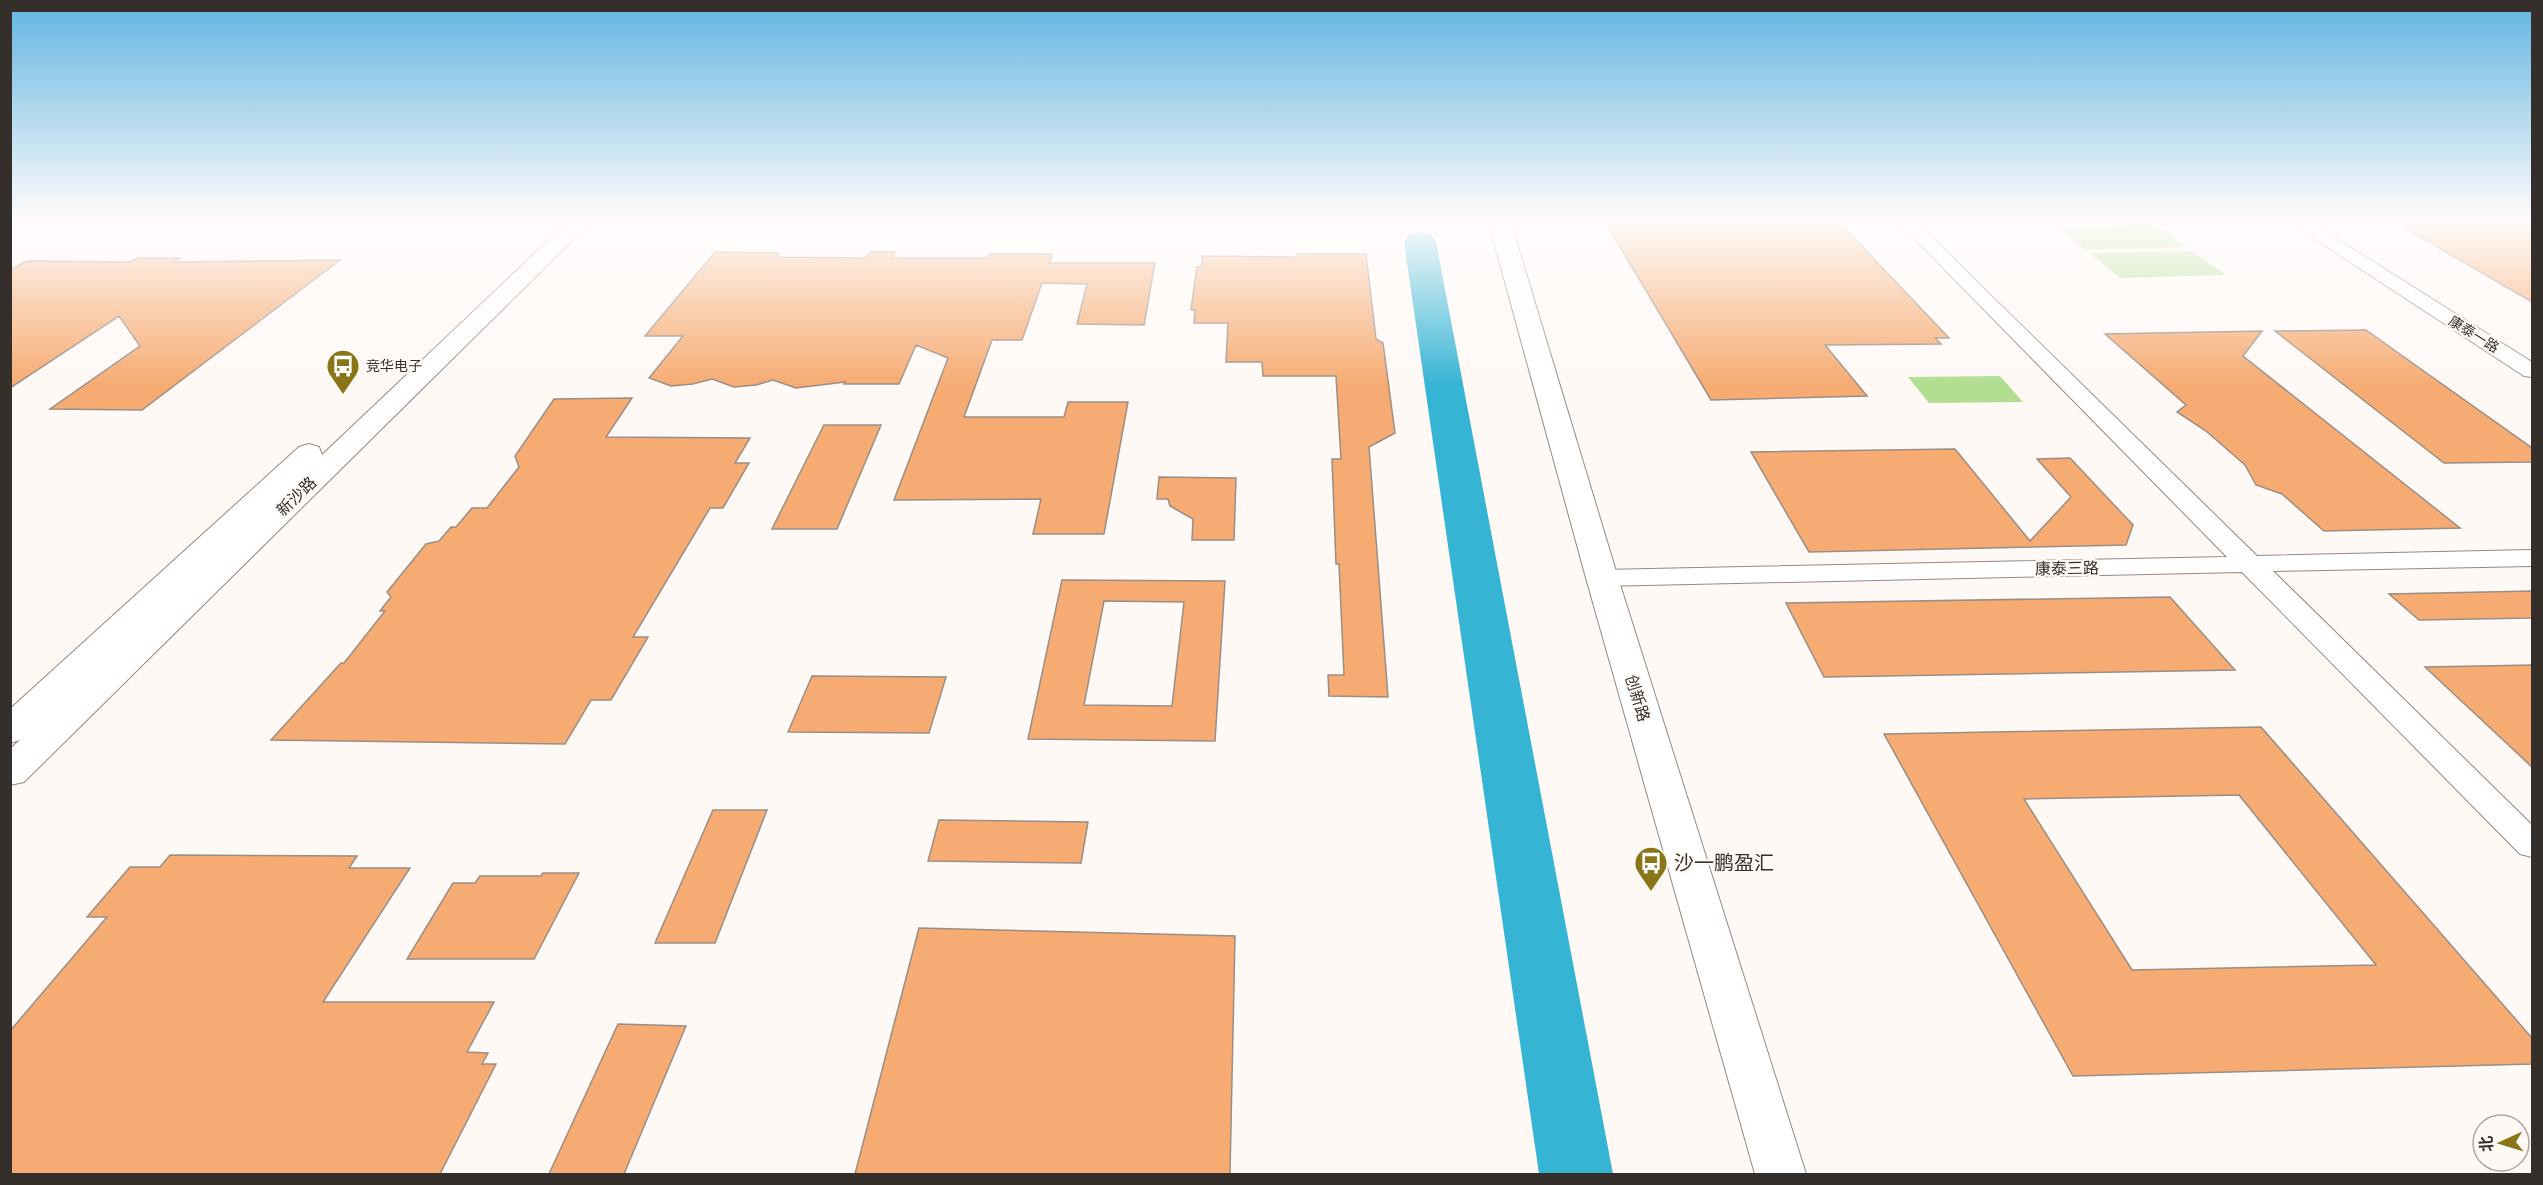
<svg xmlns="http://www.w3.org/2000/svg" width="2543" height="1185" font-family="Rubik,'Noto Sans SC',sans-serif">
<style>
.green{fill:#b1de91}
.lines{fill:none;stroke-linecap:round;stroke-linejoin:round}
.river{fill:#36b4d4;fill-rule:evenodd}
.building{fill:#f6ab72;stroke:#9a8e85;stroke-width:1.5;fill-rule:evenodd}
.street-casing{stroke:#958981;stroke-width:2}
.secondary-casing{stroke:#958981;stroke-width:2}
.street{fill:#fff;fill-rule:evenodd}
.secondary{fill:#fff;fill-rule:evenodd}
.labels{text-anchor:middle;stroke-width:4.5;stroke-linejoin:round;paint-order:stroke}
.far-street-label{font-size:14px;fill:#342f2b;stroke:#fff9f6}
.far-poi-label{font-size:14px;fill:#342f2b;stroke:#fff9f6;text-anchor:start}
.street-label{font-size:16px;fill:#342f2b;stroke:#fff9f6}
.near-poi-label{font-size:20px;fill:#342f2b;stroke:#fff9f6;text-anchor:start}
</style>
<rect width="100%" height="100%" fill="#fff9f6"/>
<path class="green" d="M2155 225 2187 247 2085 250 2055 227Z
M2192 251 2226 275 2120 278 2089 253Z
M2000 376 2023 402 1929 403 1908 377Z"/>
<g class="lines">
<path class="river" d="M1420 232 1431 235 1436 242 1613 1174H1539L1404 242 1409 235Z"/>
</g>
<path class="building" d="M1604 220H1837L1949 338H1935L1941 344 1825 345 1867 396 1711 400Z
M2391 220H2532V302Z
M715 252 779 253 776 257 866 258 870 252H895L892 258H987L989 254H1052L1050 263H1155L1144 325 1077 324 1087 284 1042 283 1022 340H992L964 417H1064L1068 402H1128L1104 534H1033L1041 499 894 500 948 358 916 345 899 384H844L845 382 796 388 773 380 756 385 734 387 712 379 693 384 671 386 649 378 683 336H645Z
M1297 254H1366L1376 339 1383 343 1395 433 1369 447 1388 697 1329 696 1328 675H1344L1339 564H1336L1332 459H1341L1336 376H1263L1262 362H1226L1228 323H1194L1195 310H1191L1197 267H1202V256L1297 257Z
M137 258H180L174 262 340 260 142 410 50 409 140 346 119 316 10 388V270L27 261 130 262Z
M2366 330 2532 448V462L2444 463 2275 331Z
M2262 331 2243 356 2460 528 2324 531 2282 494 2256 485 2245 465 2206 431 2177 412 2186 405 2105 334Z
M632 398 606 437 750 438 735 463H749L723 508H710L633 637H648L611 700H591L565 744 271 740 341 663H344L385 611H380L391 597 387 592 426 544 439 541 451 527H456L472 508H487L519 467 515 456 554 399Z
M824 425H881L837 529H772Z
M1955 449 2030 541 2071 497 2037 459 2070 458 2133 525 2126 545 1809 552 1751 452Z
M1159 477 1236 478 1234 540H1192L1193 519 1170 506 1168 499H1157Z
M1062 580 1225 581 1215 741 1028 739ZM1104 601 1184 602 1172 706 1084 705Z
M2532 591V618L2419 620 2389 594Z
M2170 597 2235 670 1824 677 1786 603Z
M2532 665V767L2425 667Z
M812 676 946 677 929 733 788 732Z
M2261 727 2532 1038V1064L2073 1076 1884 734ZM2239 795 2376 965 2132 970 2024 799Z
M713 810H767L715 943H655Z
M939 820 1088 822 1081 863 928 861Z
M170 855 357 856 349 868H410L323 1002H494L467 1052 488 1053 482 1064H496L440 1174H10V1031L107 917H87L130 867H160Z
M543 873H579L534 959H407L453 883H475L480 876H541Z
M919 928 1235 936 1230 1174H855Z
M618 1024 686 1026 624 1174H549Z"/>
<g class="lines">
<defs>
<path id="street" d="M1896 220H1914L2257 556 2532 550V566L2273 571 2532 825V857L2520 854 2242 572 1602 586 1593 584 1589 578 1593 572 1602 570 2227 557Z
M2286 220H2307L2532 362V377L2524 376Z"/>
<path id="secondary" d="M570 220H593L24 782 10 785V749L20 740 10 743V709L299 447 309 444 319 447 322 455Z
M1488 220H1510L1618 578 1806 1174H1755L1586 578Z"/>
</defs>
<use href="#street" class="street-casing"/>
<use href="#secondary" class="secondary-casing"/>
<use href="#street" class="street"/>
<use href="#secondary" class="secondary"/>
</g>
<linearGradient id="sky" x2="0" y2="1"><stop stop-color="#61b4e0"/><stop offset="0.57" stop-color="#fffcfb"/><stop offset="1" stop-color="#fffcfb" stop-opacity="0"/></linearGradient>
<rect width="2543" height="386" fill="url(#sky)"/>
<defs>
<symbol id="bus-pin" viewBox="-11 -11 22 30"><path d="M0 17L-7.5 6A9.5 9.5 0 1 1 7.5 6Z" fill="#8b7519" stroke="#fff9f6"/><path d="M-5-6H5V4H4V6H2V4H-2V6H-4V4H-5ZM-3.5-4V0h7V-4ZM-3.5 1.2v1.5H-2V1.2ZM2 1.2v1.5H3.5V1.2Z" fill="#fff"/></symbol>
</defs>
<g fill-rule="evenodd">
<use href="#bus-pin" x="324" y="347" width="38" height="52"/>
<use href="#bus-pin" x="1632" y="844" width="38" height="52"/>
</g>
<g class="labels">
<g class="far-street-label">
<text transform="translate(2474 334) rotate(32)" y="5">康泰一路</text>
</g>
<g class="far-poi-label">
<text x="366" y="371">竞华电子</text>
</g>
<g class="street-label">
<text transform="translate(296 496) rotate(-44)" y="6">新沙路</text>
<text transform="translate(2067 568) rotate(-1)" y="6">康泰三路</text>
<text transform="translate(1638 698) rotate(73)" y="6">创新路</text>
</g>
<g class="near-poi-label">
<text x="1674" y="870">沙一鹏盈汇</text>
</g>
</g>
<rect width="2543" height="1185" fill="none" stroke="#342f2b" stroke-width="24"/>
<g transform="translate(2501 1143) rotate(266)"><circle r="28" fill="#fff9f6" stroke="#aea8a5" stroke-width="1.5"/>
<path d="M0-4.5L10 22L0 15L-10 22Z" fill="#8b7519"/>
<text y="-9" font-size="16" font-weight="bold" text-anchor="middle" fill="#342f2b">北</text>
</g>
</svg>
